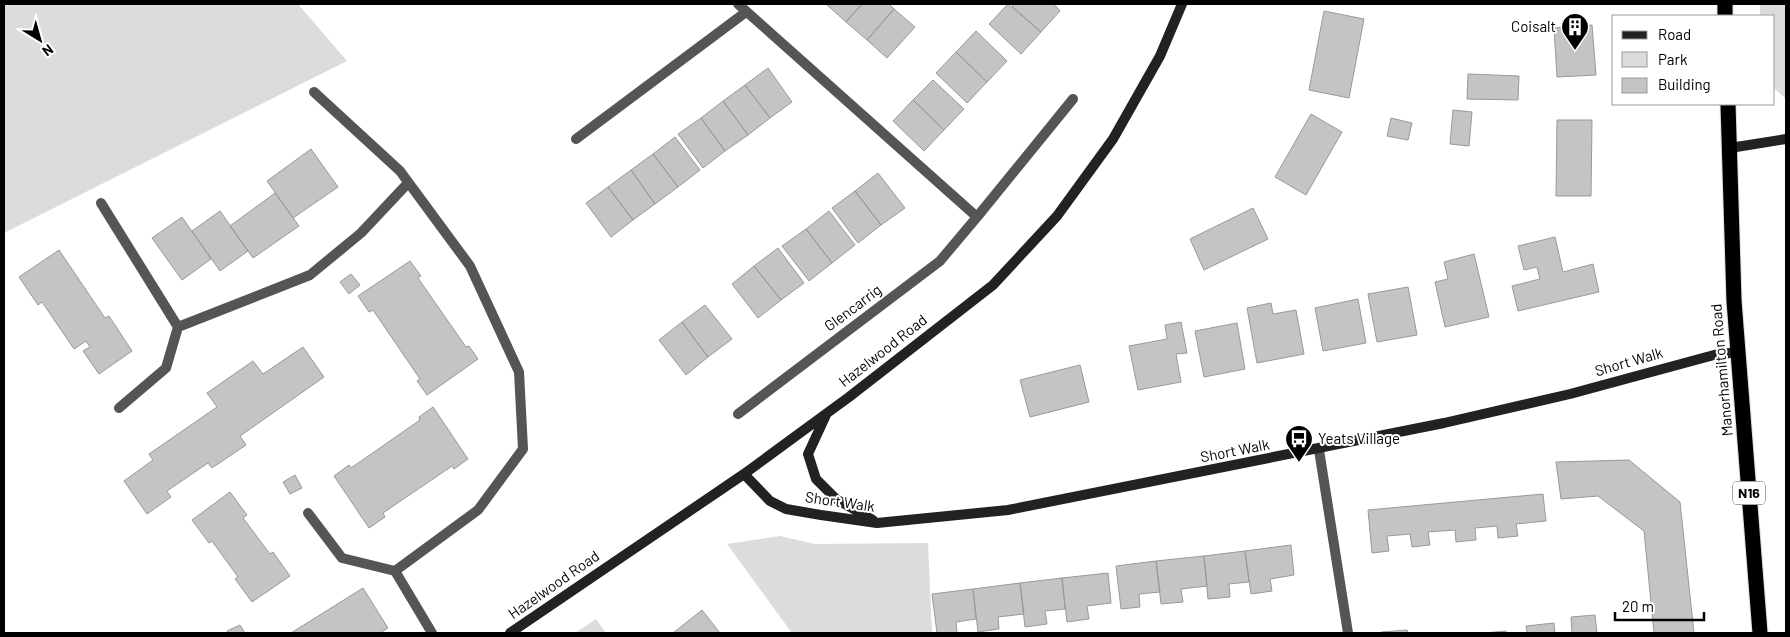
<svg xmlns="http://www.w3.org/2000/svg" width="1790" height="637" font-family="Barlow,sans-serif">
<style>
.green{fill:#dcdcdc}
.building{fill:#c4c4c4;stroke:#999}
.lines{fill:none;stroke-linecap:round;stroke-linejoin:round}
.highway-casing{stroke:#dbdbdb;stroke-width:17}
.street{stroke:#555;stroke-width:10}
.secondary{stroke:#222;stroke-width:10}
.highway{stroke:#000;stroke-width:15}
.labels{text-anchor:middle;stroke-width:4;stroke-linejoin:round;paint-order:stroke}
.shield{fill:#fff;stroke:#4c4c4c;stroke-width:1}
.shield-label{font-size:14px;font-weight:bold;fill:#000}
.poi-label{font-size:15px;fill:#000;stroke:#fff;text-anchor:end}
.street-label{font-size:15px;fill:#000;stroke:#fff}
</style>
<rect width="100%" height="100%" fill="#fff"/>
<path class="green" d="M4 4H298L347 61 4 233Z
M1760 4H1786V99L1774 88V16H1760Z
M780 536 815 544 928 543 932 633H792L727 544Z
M596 619 606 633H575Z"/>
<path class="building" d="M826 4H862L846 22Z
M862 4H889L894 9 867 40 846 22Z
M1008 4 1041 32 1021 54 989 24Z
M1014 4H1054L1060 11 1041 32 1012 6Z
M894 9 915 27 887 58 867 40Z
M1324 11 1364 19 1349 98 1309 90Z
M1592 25 1596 75 1557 77 1554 28Z
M976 31 1007 61 987 82 956 52Z
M956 52 987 82 967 103 936 73Z
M768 68 792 102 770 118 745 85Z
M1468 74 1519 76 1518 100 1467 99Z
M933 80 964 109 944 130 913 100Z
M745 85 770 118 748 135 723 101Z
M913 100 944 130 924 151 893 121Z
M723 101 748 135 725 151 701 118Z
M1453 110 1472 112 1469 146 1450 144Z
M1311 114 1342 132 1306 195 1275 177Z
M701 118 725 151 703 168 678 134Z
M1391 118 1412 123 1408 140 1387 136Z
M1557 120H1592L1591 196H1556Z
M675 137 700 170 678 187 653 154Z
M311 149 338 187 293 218 267 181Z
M653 154 678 187 655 204 631 170Z
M631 170 655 204 633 220 608 187Z
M878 173 905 208 881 225 855 191Z
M608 187 633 220 611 237 586 203Z
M855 191 881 225 858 243 832 208Z
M275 193 299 226 253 258 230 226Z
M1253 208 1268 239 1204 270 1190 239Z
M220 211 248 251 220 271 192 231Z
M829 211 855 245 832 263 806 229Z
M182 217 211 259 182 280 152 238Z
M806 229 832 263 809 281 782 246Z
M1555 237 1563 272 1593 264 1599 292 1518 311 1512 286 1540 279 1537 267 1524 270 1518 246Z
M778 248 804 283 781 300 754 266Z
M59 250 105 318 109 316 132 351 99 374 83 351 90 347 86 341 74 349 42 302 38 305 19 277Z
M1474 254 1489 317 1445 327 1435 282 1448 279 1444 262Z
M410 261 421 276 418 278 466 347 469 346 478 359 427 395 417 381 420 379 373 310 369 312 358 296Z
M754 266 781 300 758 318 732 284Z
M351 274 360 285 349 294 340 282Z
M1408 287 1417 335 1377 342 1368 294Z
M1358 299 1366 343 1323 351 1315 308Z
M1271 303 1273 314 1296 310 1304 354 1257 363 1247 308Z
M705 305 732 339 708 357 682 322Z
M682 322 708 357 686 375 659 340Z
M1181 322 1187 353 1176 354 1181 382 1138 390 1129 346 1167 339 1165 325Z
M1237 323 1245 369 1204 377 1195 331Z
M303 347 324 377 240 436 246 445 212 468 208 463 167 491 171 497 147 514 124 481 153 460 149 454 217 407 207 393 253 361 263 374Z
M1080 365 1089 402 1030 417 1020 380Z
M433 407 468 459 454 469 452 466 383 513 385 517 369 528 334 476 349 465 351 468 420 420 419 417Z
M1629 460 1680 502 1694 633H1654L1644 531 1598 496 1561 499 1556 462Z
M295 475 302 488 290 494 283 482Z
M230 492 247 515 243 518 270 554 273 552 290 576 252 602 235 579 238 577 212 541 209 543 192 520Z
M1543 494 1546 521 1516 524 1518 536 1498 538 1497 526 1475 528 1476 540 1456 542 1455 530 1428 532 1430 545 1412 547 1410 534 1387 536 1389 551 1372 553 1368 510Z
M1291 545 1294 575 1270 579 1272 591 1251 594 1245 551Z
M1245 551 1249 582 1229 584 1230 597 1208 599 1204 556Z
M1204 556 1207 586 1181 589 1183 602 1161 604 1156 561Z
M1156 561 1160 592 1139 594 1140 607 1121 609 1116 566Z
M1108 573 1111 603 1087 606 1089 619 1067 622 1062 578Z
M1062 578 1065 609 1045 611 1047 624 1025 627 1020 583Z
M1020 583 1024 614 998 617 999 629 978 632 973 589Z
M363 588 388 628 380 633H291Z
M973 589 976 619 956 622 957 633H937L932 594Z
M702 610 720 633H673Z
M1595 615 1597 633H1572L1571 617Z
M1554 623 1555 633H1527L1526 626Z
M240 625 245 633H228L227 631Z
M1407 630 1408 633H1382L1381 632Z
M1506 631V633H1483Z"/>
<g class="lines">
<defs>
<path id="highway" d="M1725 4V16
M1728 104 1734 301 1760 633"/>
</defs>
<use href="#highway" class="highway-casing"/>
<path class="street" d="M738 4 977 217 1073 99
M314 92 400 171 470 266 519 372 523 449 478 510 395 571 432 633
M576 139 746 12
M101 203 178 327 310 275 361 233 408 183
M119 408 166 368 178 327
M738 414 940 261 977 217
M1319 450 1348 633
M308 513 342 558 395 571"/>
<path class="secondary" d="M1730 148 1786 139
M826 415 808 454 816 479 836 499 873 520
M744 474 770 501 786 509 821 515 877 523 1008 510 1444 423 1570 394 1714 355 1738 352
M510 633 744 474 849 397 993 285 1057 216 1113 139 1160 56 1182 4"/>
<use href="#highway" class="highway"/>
</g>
<defs>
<symbol id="building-pin" viewBox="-11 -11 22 30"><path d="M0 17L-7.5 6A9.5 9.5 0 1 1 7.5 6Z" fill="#000" stroke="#fff"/><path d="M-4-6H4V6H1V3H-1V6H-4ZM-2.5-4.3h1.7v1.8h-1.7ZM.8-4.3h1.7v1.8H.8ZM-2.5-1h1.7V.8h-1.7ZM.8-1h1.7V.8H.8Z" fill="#fff"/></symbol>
<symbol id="bus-pin" viewBox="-11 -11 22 30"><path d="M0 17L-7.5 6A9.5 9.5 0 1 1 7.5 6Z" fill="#000" stroke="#fff"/><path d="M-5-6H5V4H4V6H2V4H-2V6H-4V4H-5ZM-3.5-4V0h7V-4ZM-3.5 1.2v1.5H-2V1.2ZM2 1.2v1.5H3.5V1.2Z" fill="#fff"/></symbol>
</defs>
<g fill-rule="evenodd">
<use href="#building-pin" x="1559" y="11" width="32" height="43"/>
<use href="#bus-pin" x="1283" y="423" width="32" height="43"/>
</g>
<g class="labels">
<rect class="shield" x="1733" y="481.5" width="32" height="23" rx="4"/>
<g class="shield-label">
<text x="1749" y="498">N16</text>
</g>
<g class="poi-label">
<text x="1556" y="32">Coisalt</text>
<text x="1318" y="444" text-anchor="start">Yeats Village</text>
</g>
<g class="street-label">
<text transform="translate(853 308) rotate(-37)" y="5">Glencarrig</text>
<text transform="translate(883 351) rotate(-38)" y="5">Hazelwood Road</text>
<text transform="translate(1629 362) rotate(-16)" y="5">Short Walk</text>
<text transform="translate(1722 370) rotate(-95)" y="5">Manorhamilton Road</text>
<text transform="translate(1235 451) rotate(-11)" y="5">Short Walk</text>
<text transform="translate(840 502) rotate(8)" y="5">Short Walk</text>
<text transform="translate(554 585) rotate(-35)" y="5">Hazelwood Road</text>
</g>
</g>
<rect width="1790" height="637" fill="none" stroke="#000000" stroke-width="10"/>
<rect x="1612" y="15" width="162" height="90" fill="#ffffff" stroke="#999999"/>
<rect x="1622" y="31" width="25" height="8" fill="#222222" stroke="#999999"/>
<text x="1658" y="40" font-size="15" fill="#000000">Road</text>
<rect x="1622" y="52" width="25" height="15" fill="#dcdcdc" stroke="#999999"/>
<text x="1658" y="65" font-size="15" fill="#000000">Park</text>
<rect x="1622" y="78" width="25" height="15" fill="#c4c4c4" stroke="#999999"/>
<text x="1658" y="90" font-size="15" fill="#000000">Building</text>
<g transform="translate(40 40) rotate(143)" stroke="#ffffff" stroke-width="4" paint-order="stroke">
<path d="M0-4L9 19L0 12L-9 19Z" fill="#000000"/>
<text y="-8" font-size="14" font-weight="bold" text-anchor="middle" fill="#000000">N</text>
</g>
<path d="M1615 612v8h89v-8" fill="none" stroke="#000000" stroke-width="2.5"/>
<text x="1622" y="612" font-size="15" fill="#000000" stroke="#ffffff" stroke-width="4" paint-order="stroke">20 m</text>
</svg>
